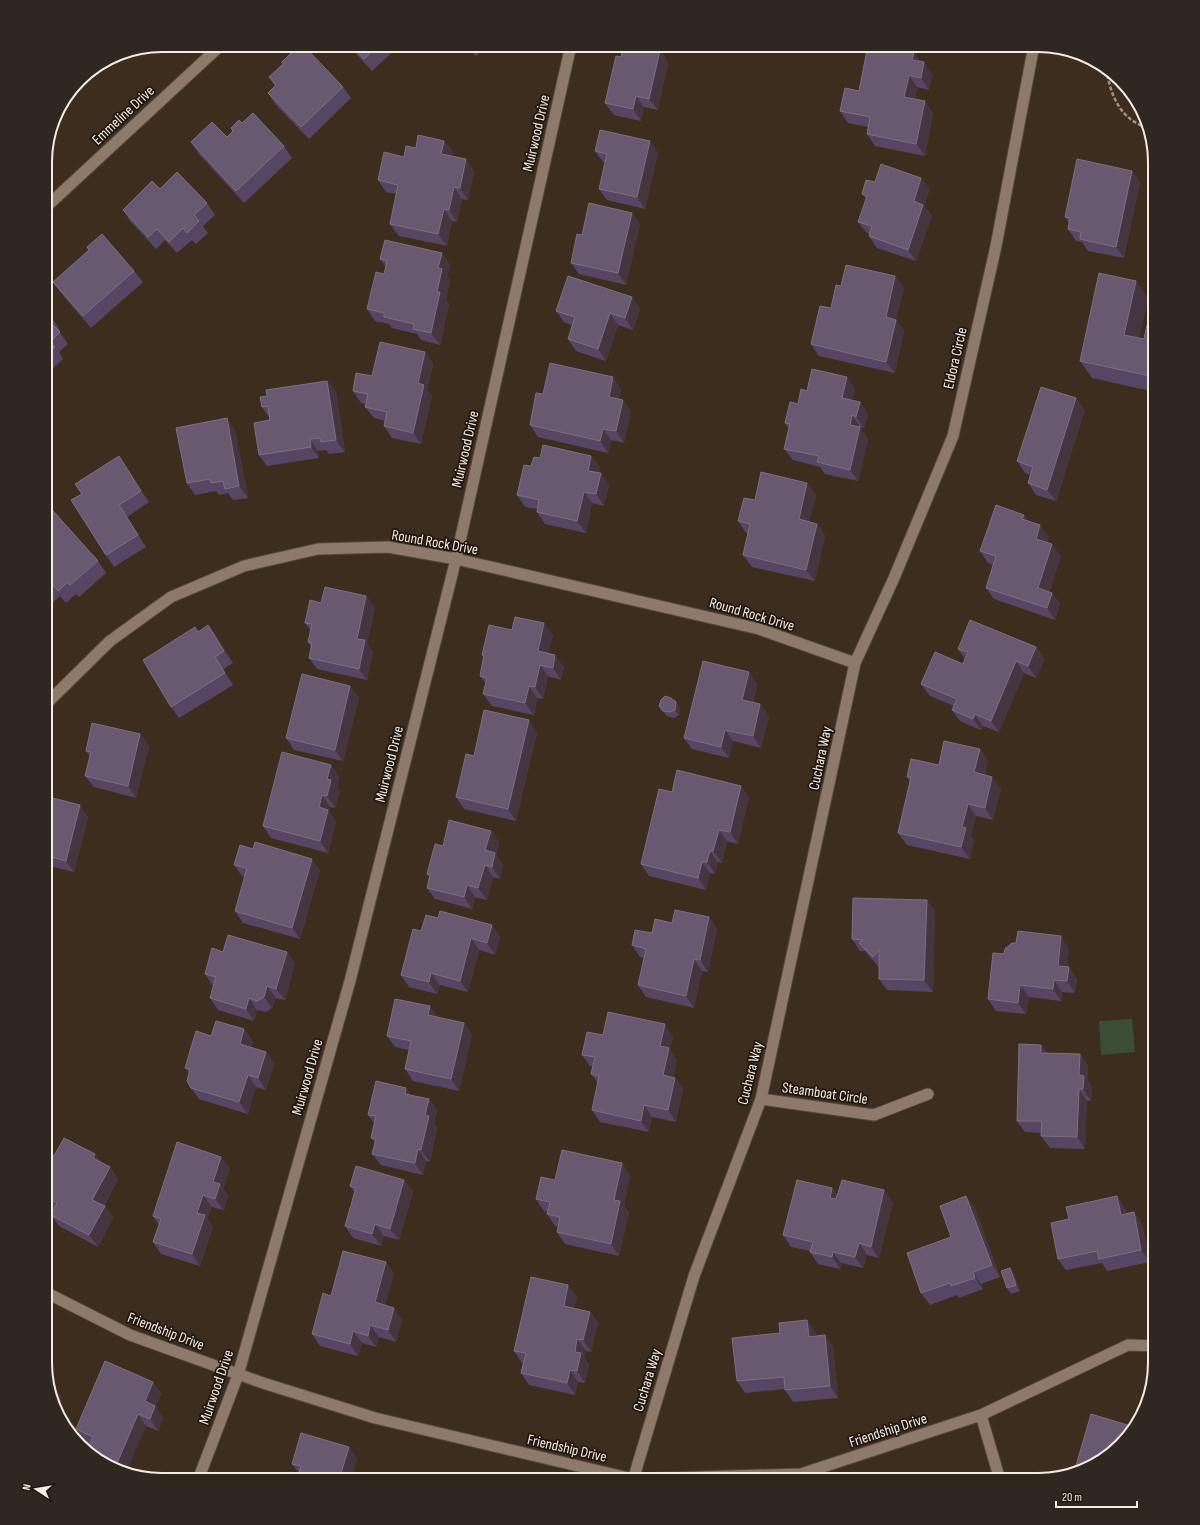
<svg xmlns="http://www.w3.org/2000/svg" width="1200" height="1525" font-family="'Sofia Sans Condensed',sans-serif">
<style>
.pitch{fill:#3b4d36}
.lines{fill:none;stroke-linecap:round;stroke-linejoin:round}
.minor-casing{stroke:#56483b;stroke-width:13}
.tertiary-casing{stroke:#56483b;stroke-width:13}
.path{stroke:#9f9286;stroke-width:2.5;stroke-dasharray:4 2;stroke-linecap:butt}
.minor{stroke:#8e7a6a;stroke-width:11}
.tertiary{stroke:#8e7a6a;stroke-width:11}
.wall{fill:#574663}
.shaded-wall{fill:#453541}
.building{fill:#685870;stroke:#7e6f82}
.labels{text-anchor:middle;stroke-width:3.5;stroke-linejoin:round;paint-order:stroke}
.street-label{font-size:15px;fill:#f6ebe1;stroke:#1e1710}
.rim{fill:none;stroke:#f6ebe1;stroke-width:2}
</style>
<rect width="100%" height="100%" fill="#3d2d1e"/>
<path class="pitch" d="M1132 1019 1135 1052 1101 1055 1099 1021Z"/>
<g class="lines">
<defs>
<path id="minor" d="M45 705 110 641 171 597 244 566 318 549 388 547 456 559 759 629 855 663
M761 1099 874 1115 928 1094
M45 1292 130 1335 263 1383 375 1418 633 1479 801 1474 981 1415 1128 1345 1155 1346
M981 1415 1000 1480
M198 1480 238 1375 350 981 456 559 571 45
M633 1480 694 1276 761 1099 855 663 894 578 953 436 996 246 1034 45"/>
<path id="tertiary" d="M45 208 221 45"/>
</defs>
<use href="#minor" class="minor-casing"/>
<use href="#tertiary" class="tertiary-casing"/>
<path class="path" d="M1106 69C1111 94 1118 117 1145 127"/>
<use href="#minor" class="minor"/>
<use href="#tertiary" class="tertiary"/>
</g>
<path class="wall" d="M348 45H400L372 71Z
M466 45H487L476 56Z
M678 45H692L691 48Z
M660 50 668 62 658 110 644 107 641 121 614 115 605 103 621 57Z
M914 52 920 62 932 74 929 90 917 87 915 99 933 113 925 156 875 146 867 134 868 127 848 123 840 111 859 91Z
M88 72 90 74 70 93 85 74Z
M269 77 343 87 351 98 309 139 276 105 268 93 275 86Z
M242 123 284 146 292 158 244 203 199 154 191 142 227 137 233 132 231 128Z
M444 141 453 152 452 156 474 171 468 200 462 199 457 222 452 221 447 246 399 236 390 224 396 194 386 192 378 180 404 157 416 148Z
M595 151 658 152 645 209 607 200 599 189 605 163 603 162Z
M1132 171 1140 182 1124 258 1088 251 1082 242 1076 241 1068 229 1069 223 1065 217Z
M921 178 930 189 924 206 932 216 916 261 877 248 869 236 870 234 867 233 858 222 866 199 862 194 875 182Z
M160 189 207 203 215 215 203 226 208 233 196 244 192 240 177 253 165 240 156 249 131 222 123 210Z
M640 224 626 285 579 274 571 263 582 235Z
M87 247 134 271 143 282 91 328 61 293 53 282 89 250Z
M442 253 450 265 447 276 450 280 446 300 449 304 440 345 421 340 417 334 392 328 389 324 375 321 367 309 384 274 386 267 380 259Z
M895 276 904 288 896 320 904 331 895 373 819 356 811 344 831 308 841 286Z
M1136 281 1148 299 1139 338 1144 339 1155 327V392L1092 378 1080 361Z
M632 297 640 309 633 330 618 325 606 361 576 351 568 339 572 325 564 322 556 311Z
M45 311 52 318 60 330 59 331 68 344 59 352 63 359 45 376Z
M425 352 433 364 427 390 432 396 421 444 392 438 384 426 385 421 374 418 365 407 366 404 361 403 353 391 372 376Z
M327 381 336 392 345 452 329 454 326 450 318 451 319 458 267 466 259 455 270 420V419L262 407 267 396Z
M621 389 619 399 631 411 624 443 611 440 608 453 538 437 530 425 543 394Z
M855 389 852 401 860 402 868 414 864 428 860 427V428L868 439 858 481 825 474 820 467 793 460 784 449 789 429 785 423 807 391Z
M1085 410 1056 501 1036 495 1028 483 1030 475 1025 473 1017 461Z
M235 430 248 498 233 500 228 493 219 495 216 491 195 495 187 483Z
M591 456 600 467 598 473H601L609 485 604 506 592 503 586 533 545 524 537 512V509L525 507 517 495 531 466 540 458Z
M127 468 149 502 127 517 146 547 114 567 106 555Z
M807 483 816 495 809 522 817 524 825 535 815 581 752 567 743 555 748 534 746 533 738 521 755 500Z
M45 502 98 561 106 573 79 597 76 594 66 603 60 596 49 606 45 602Z
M1024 515 1028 521 1049 537 1047 542 1061 556 1049 592 1052 593 1060 604 1055 620 994 599 986 588 993 565 988 563 980 551Z
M366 596 375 608 367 643 373 652 367 680 317 669 309 658 311 647 308 642 311 631 305 623 321 603Z
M208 625 217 637 233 663 223 669 233 685 179 718 171 707 198 632Z
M512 630 553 635 548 653 564 667 561 680 548 676 543 699 537 698 534 715 492 706 483 694 486 684 480 676 484 657 482 655Z
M1036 647 1044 659 1036 678 1024 673 999 732 983 726 981 730 960 721 952 710 954 706 930 696 921 684 963 664 965 659 958 649Z
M749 672 757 684 753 702 769 716 761 748 733 741 729 758 692 749 684 738Z
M350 686 359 698 343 761 294 750 286 738Z
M659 706 680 708 679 715 674 718 667 716Z
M537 732 516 821 464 809 456 797 474 756Z
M140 734 149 746 136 798 94 787 85 776 90 757 86 751Z
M980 749 988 761 985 775 1001 788 993 820 976 816 971 836 974 839 970 859 907 845 898 833 910 781 907 777Z
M331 765 339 777 337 787 340 791 335 808 330 807 329 811 336 822 328 853 271 838 263 826Z
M672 792 749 797 738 844 727 841 722 863 718 862 715 874 710 873 706 890 649 876 641 864Z
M45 796 88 817 74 872 45 865Z
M491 831 499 842 496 854 503 865 500 879 493 877 487 900 475 897 472 909 435 899 427 888 430 878 427 874 443 846Z
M234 865 320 870 300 939 243 923 235 911 245 877 242 876Z
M935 911 933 992 887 990 879 979V967L868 955 865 951H860L852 939Z
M709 917 717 929 708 972 702 971 694 1008 646 997 638 985 644 958 640 957 632 945 652 933 672 923Z
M438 918 492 925 500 937 495 955 479 950 468 992 440 985 437 994 409 987 401 975 421 931Z
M1069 948 1067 967 1077 979 1075 993 1062 992 1061 1001 1029 997 1026 1014 996 1011 988 999 1004 954Z
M223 952 295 963 285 1000 276 998 272 1008 266 1012 257 1010 254 1021 218 1010 210 998 213 986 205 974Z
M430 1006 437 1017 464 1023 472 1035 459 1091 413 1081 405 1069 409 1050 395 1047 387 1036Z
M244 1029 253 1041 251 1047 266 1052 274 1064 266 1090 256 1087 248 1114 199 1099 191 1088 189 1073 185 1068 211 1036Z
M603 1035 673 1036 670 1050 677 1060 673 1077 675 1078 683 1089 676 1122 652 1117 649 1132 600 1122 592 1110 598 1083 591 1074 593 1067 590 1066 582 1055Z
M1041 1045 1047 1053 1080 1054 1088 1066V1081L1092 1087 1091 1101H1087L1085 1149 1050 1148 1041 1136 1042 1133 1025 1132 1017 1121Z
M411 1095 429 1099 437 1111 434 1123 437 1128 430 1162 426 1161 423 1175 381 1165 372 1154 375 1143 371 1138 374 1123 368 1115Z
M45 1151 54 1156 95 1154 100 1162 110 1167 118 1179 104 1206H105L113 1218 98 1247 59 1226 51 1215 54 1209 53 1208 49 1215 45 1214Z
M221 1157 230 1169 223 1189 228 1196 224 1210 212 1207 207 1219 213 1227 200 1266 161 1254 153 1242 159 1225 153 1216Z
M622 1163 630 1175 624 1206 629 1213 619 1256 565 1244 557 1232 558 1227 555 1226 547 1214 548 1212 544 1211 536 1199 555 1180Z
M404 1180 413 1192 399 1240 384 1236 381 1246 353 1238 345 1226 354 1192 350 1186Z
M832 1188 837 1195 893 1202 879 1258 867 1255 863 1268 841 1263 840 1269 818 1264 810 1252V1251L791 1247 783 1235Z
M975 1208 1000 1277 981 1284 983 1289 959 1298 957 1295 930 1305 921 1293 951 1237Z
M1125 1208 1126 1213 1134 1212 1142 1224 1150 1262 1107 1271 1102 1263 1066 1270 1058 1259Z
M394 1273 385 1305 402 1319 396 1342 379 1337 376 1347 362 1343 358 1356 320 1346 312 1334 331 1296Z
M1014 1274 1020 1291 1011 1294 1007 1288Z
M568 1285 577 1297 574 1308 590 1312 598 1323 591 1352 586 1351 584 1358 589 1365 585 1383 578 1382 575 1395 529 1385 521 1373 523 1363H522L514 1351Z
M815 1332 816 1336 825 1335 833 1347 838 1398 793 1402 785 1390V1389L745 1393 737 1381Z
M153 1382 161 1394 156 1407 163 1418 158 1431 146 1426 90 1444 84 1441 76 1429Z
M357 1458 351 1480H297L299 1473 292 1464Z"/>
<path class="shaded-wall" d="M689 45H692L691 48Z
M660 50 668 62 658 110 649 99Z
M914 52 922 64 912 60Z
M924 62 932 74 929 90 921 78Z
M909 75 917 87 913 109 904 97Z
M636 96 644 107 641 121 633 109Z
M925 101 933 113 925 156 916 144Z
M444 141 453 152 450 166 441 154Z
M650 141 658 152 645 209 637 197Z
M466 159 474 171 468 200 460 188Z
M1132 171 1140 182 1124 258 1116 247Z
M921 178 930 189 924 206 932 216 916 261 908 250 914 201Z
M454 187 462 199 457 222 449 210Z
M444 209 452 221 447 246 438 234Z
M632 213 640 224 626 285 618 273Z
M442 253 450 265 447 276 450 280 446 300 449 304 440 345 431 333 437 292 438 268Z
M895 276 904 288 896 320 904 331 895 373 886 362V317Z
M1136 281 1148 299 1136 352 1124 335Z
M632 297 640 309 633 330 625 318Z
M610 313 618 325 606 361 598 349Z
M425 352 433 364 427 390 432 396 421 444 413 433 418 383Z
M613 377 621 389 617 408 609 397Z
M847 377 855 389 850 410 842 398Z
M327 381 336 392 345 452 336 440Z
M1076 398 1085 410 1056 501 1047 490Z
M623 400 631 411 624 443 616 431Z
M860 402 868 414 864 428 856 417Z
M852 415 868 439 858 481 850 470V425Z
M227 418 235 430 248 498 239 486Z
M603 429 611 440 608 453 600 441Z
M310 439 318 451 319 458 311 447Z
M119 456 127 468 149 502 141 491Z
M591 456 600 467 596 482 588 471Z
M601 473 609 485 604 506 596 494Z
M807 483 816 495 807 531 799 519Z
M584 492 592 503 586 533 577 521Z
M119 505 127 517 146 547 138 535Z
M1024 515 1032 526 1022 519Z
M817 524 825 535 815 581 806 570Z
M1040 525 1049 537 1044 551 1036 539Z
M1052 544 1061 556 1046 600 1038 588Z
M1052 593 1060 604 1055 620 1047 608Z
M366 596 375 608 367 643 373 652 367 680 359 669 357 639Z
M544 623 553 635 546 663 538 651Z
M208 625 217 637 233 663 224 651Z
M1036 647 1044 659 1036 678 1028 666Z
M555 655 564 667 561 680 553 668Z
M215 657 223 669 233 685 225 673Z
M1016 661 1024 673 999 732 991 721Z
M540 665 548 676 543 699 535 687Z
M749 672 757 684 750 711 742 700Z
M350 686 359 698 343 761 335 750Z
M529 686 537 698 534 715 525 703Z
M676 702 680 708 679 715 675 710Z
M760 704 769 716 761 748 753 736Z
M975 714 983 726 981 730 973 719Z
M529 720 537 732 516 821 508 809Z
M725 730 733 741 729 758 721 747Z
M140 734 149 746 136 798 128 786Z
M980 749 988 761 983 784 974 772Z
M331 765 339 777 337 787 340 791 335 808 327 796V779Z
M992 777 1001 788 993 820 985 808Z
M741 786 749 797 738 844 730 832Z
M322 795 330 807 329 811 336 822 328 853 320 841 319 807Z
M968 804 976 816 971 836 974 839 970 859 961 847 962 827Z
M80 805 88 817 74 872 66 861Z
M719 830 727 841 722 863 713 851Z
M491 831 499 842 496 854 503 865 500 879 492 867 485 850Z
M710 851 718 862 715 874 707 862Z
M312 859 320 870 300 939 292 928Z
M702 862 710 873 706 890 698 878Z
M485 865 493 877 487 900 478 888Z
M467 885 475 897 472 909 464 897Z
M927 900 935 911 933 992 924 980Z
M709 917 717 929 708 972 700 960Z
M492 925 500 937 495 955 487 943Z
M1061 936 1069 948 1066 978 1058 966Z
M471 938 479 950 468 992 460 981Z
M287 952 295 963 285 1000 276 989Z
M694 959 702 971 694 1008 686 996Z
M1069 967 1077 979 1075 993 1067 981Z
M431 973 440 985 437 994 429 982Z
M1054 980 1062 992 1061 1001 1053 989Z
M1020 985 1029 997 1026 1014 1018 1003Z
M267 986 276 998 272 1008 264 997Z
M249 998 257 1010 254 1021 246 1009Z
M430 1006 438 1018 428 1015Z
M464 1023 472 1035 459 1091 451 1079Z
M665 1024 673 1036 670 1050 677 1060 671 1086 663 1075 660 1046Z
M244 1029 253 1041 248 1056 240 1044Z
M1041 1045 1049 1057 1041 1053Z
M266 1052 274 1064 266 1090 258 1078Z
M1080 1054 1088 1066V1081L1092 1087 1091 1101 1083 1089 1079 1075Z
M248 1075 256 1087 248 1114 239 1102Z
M675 1078 683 1089 676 1122 668 1110Z
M406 1088 415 1100 405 1094Z
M1079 1089 1087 1101 1085 1149 1077 1137Z
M429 1099 437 1111 434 1123 437 1128 430 1162 421 1150 425 1115Z
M644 1105 652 1117 649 1132 641 1121Z
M418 1149 426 1161 423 1175 415 1163Z
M95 1154 103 1166 93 1158Z
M221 1157 230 1169 223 1189 228 1196 224 1210 215 1199 213 1182Z
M622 1163 630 1175 624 1206 629 1213 619 1256 611 1244 614 1200Z
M110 1167 118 1179 100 1212 92 1200Z
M404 1180 413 1192 399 1240 390 1229Z
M832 1188 840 1199 830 1198Z
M884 1190 893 1202 879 1258 871 1247Z
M203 1195 212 1207 207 1219 213 1227 200 1266 192 1254 197 1213Z
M966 1196 975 1208 1000 1277 992 1265Z
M1117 1196 1125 1208 1129 1226 1121 1215Z
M45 1197 53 1208 49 1215 45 1210Z
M105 1206 113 1218 98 1247 89 1235Z
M1134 1212 1142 1224 1150 1262 1141 1250Z
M375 1224 384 1236 381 1246 372 1234Z
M859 1243 867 1255 863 1268 855 1257Z
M833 1252 841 1263 840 1269 832 1257Z
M386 1262 394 1273 383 1314 375 1302Z
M1010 1268 1014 1274 1020 1291 1016 1285Z
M973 1272 981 1284 983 1289 975 1278Z
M568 1285 577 1297 572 1318 564 1306Z
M394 1308 402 1319 396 1342 388 1330Z
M590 1312 598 1323 591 1352 583 1340Z
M807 1320 815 1332 817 1348 809 1337Z
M370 1325 379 1337 376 1347 368 1336Z
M353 1331 362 1343 358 1356 350 1344Z
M825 1335 833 1347 838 1398 830 1386Z
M577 1339 586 1351 584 1358 589 1365 585 1383 577 1371 575 1352Z
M45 1347 51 1355 46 1366 45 1363Z
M570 1370 578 1382 575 1395 567 1383Z
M153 1382 161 1394 156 1407 163 1418 158 1431 150 1419 145 1401Z
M55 1388 63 1399 59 1409 53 1391Z
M138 1414 146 1426 127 1471 115 1468Z
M349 1447 357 1458 351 1480H339Z"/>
<path class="building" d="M299 45H303L343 87 301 127 268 93 276 85 269 77 283 64 282 62Z
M351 45H379L364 59Z
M624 45H636L660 50 649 99 636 96 633 109 605 103 616 56 621 57Z
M868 45H880L914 52 912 60 924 62 921 78 909 75 904 97 925 101 916 144 867 134 870 117 840 111 845 88 859 91Z
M253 113 284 146 236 191 191 142 212 122 227 137 233 131 231 128 239 120 242 123Z
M600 130 650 141 637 197 599 189 607 154 595 151Z
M418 135 444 141 441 154 466 159 460 188 454 187 449 210 444 209 438 234 390 224 398 185 378 180 384 152 404 157 406 146 416 148Z
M1077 159 1132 171 1116 247 1080 239 1081 232 1068 229 1070 218 1065 217Z
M881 164 921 178 914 201 923 205 908 250 869 236 872 226 858 222 867 196 862 194 866 180 875 182Z
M177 172 207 203 194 215 199 221 187 233 183 228 169 242 157 229 148 237 123 210 152 181 160 189Z
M589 203 632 213 618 273 571 263 577 234 582 235Z
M102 234 134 271 83 316 53 282 89 250 87 247Z
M385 240 442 253 438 268 442 269 437 292H440L431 333 413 329 414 324 384 317V313L367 309 376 272 384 274 387 261 380 259Z
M846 265 895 276 886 317 896 320 886 362 811 344 820 306 831 308 836 285 841 286Z
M1099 273 1136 281 1124 335 1144 339 1147 325 1155 327V377L1080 361Z
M568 276 632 297 625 318 610 313 598 349 568 339 575 317 556 311Z
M45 311 52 318 49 321 60 332 50 342 55 347 45 356Z
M380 342 425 352 418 383 424 385 413 433 384 426 387 412 365 407 368 394 353 391 356 373 372 376Z
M550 363 613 377 609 397 623 400 616 431 603 429 600 441 530 425 536 393 543 394Z
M812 369 847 377 842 398 860 402 856 417 852 415 850 425 860 427 850 470 817 462 819 456 784 449 790 424 785 423 790 402 798 404 801 389 807 391Z
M327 381 336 440 321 442 320 438 310 439 311 447 259 455 254 423 270 420 268 406 262 407 260 397 267 396 266 390Z
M1041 387 1076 398 1047 490 1028 483 1033 467 1017 461Z
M227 418 239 486 225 489 223 481 211 483 210 479 187 483 176 428Z
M543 445 591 456 588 471 601 473 596 494 584 492 577 521 537 512 539 500 517 495 524 465 531 466 534 457 540 458Z
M119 456 141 491 119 505 138 535 106 555 71 500 82 494 75 484Z
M761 472 807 483 799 519 817 524 806 570 743 555 750 524 738 521 744 498 755 500Z
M45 502 98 561 70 585 68 582 58 591 52 584 45 591Z
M996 505 1024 515 1022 519 1040 525 1036 539 1052 544 1038 588 1052 593 1047 608 986 588 996 556 980 551Z
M325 587 366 596 357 639 365 640 359 669 309 658 312 643 308 642 312 624 305 623 310 600 321 603Z
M515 617 544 623 538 651 555 655 553 668 540 665 535 687 529 686 525 703 483 694 487 678 480 676 484 655H482L489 625 512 630Z
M970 620 1036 647 1028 666 1016 661 991 721 975 714 973 719 952 710 957 699 921 684 935 652 963 664 968 652 958 649Z
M208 625 224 651 215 657 225 673 171 707 143 660 195 627 198 632Z
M703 661 749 672 742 700 760 704 753 736 725 730 721 747 684 738Z
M302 674 350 686 335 750 286 738Z
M665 696 671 698 676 702 675 710 670 712 663 711 659 706 661 700Z
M484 710 529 720 508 809 456 797 466 754 474 756Z
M92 723 140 734 128 786 85 776 91 752 86 751Z
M944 741 980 749 974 772 992 777 985 808 968 804 962 827 966 828 961 847 898 833 911 777H907L911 759 939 765Z
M282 752 331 765 327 779 331 780 327 796 322 795 319 807 328 810 320 841 263 826Z
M677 770 741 786 730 832 719 830 713 851H710L707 862H702L698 878 641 864 659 789 672 792Z
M45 796 80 805 66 861 45 855Z
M449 820 491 831 485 850 495 853 492 867 485 865 478 888 467 885 464 897 427 888 430 875 427 874 435 844 443 846Z
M255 842 312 859 292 928 235 911 247 868 234 865 240 845 253 849Z
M853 898 927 900 924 980 879 979V950L873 957 859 943 863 940 852 939Z
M675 910 709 917 700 960 694 959 686 996 638 985 646 949 632 945 635 930 652 933 655 919 672 923Z
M440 911 492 925 487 943 471 938 460 981 431 973 429 982 401 975 413 929 421 931 426 915 438 918Z
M1018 931 1061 936 1058 966 1069 967 1067 981 1054 980 1053 989 1020 985 1018 1003 988 999 993 953 1004 954 1005 949 1012 943H1016Z
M228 935 287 952 276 989 267 986 264 997 257 1001 249 998 246 1009 210 998 216 977 205 974 212 948 223 952Z
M395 999 430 1006 428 1015 464 1023 451 1079 405 1069 411 1041 387 1036Z
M608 1012 665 1024 660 1046 669 1048 663 1075 675 1078 668 1110 644 1105 641 1121 592 1110 599 1076 591 1074 595 1057 582 1055 587 1032 603 1035Z
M216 1021 244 1029 240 1044 266 1052 258 1078 248 1075 239 1102 191 1088 187 1081 190 1069 185 1068 196 1031 211 1036Z
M1019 1044 1041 1045V1053L1080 1054 1079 1075 1084 1076 1083 1089H1079L1077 1137 1041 1136 1042 1121H1017Z
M376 1081 406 1088 405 1094 429 1099 425 1115 429 1116 421 1150 418 1149 415 1163 372 1154 376 1139 371 1138 376 1116 368 1115Z
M64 1138 95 1154 93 1158 110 1167 92 1200 105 1206 89 1235 51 1215 57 1203 45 1197V1151L54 1156Z
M177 1142 221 1157 213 1182 220 1184 215 1199 203 1195 197 1213 205 1215 192 1254 153 1242 161 1219 153 1216Z
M562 1150 622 1163 614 1200 620 1201 611 1244 557 1232 560 1217 547 1214 550 1202 536 1199 541 1177 555 1180Z
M356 1166 404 1180 390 1229 375 1224 372 1234 345 1226 356 1188 350 1186Z
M797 1180 832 1188 830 1198 836 1199 842 1180 884 1190 871 1247 859 1243 855 1257 833 1252 832 1257 810 1252 813 1242 783 1235Z
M966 1196 992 1265 973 1272 975 1278 951 1286 950 1283 921 1293 907 1253 951 1237 940 1206Z
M1117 1196 1121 1215 1134 1212 1141 1250 1099 1259 1097 1251 1058 1259 1051 1223 1069 1219 1066 1207Z
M343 1251 386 1262 375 1302 394 1308 388 1330 370 1325 368 1336 353 1331 350 1344 312 1334 323 1293 331 1296Z
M1010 1268 1016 1285 1007 1288 1001 1271Z
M531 1277 568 1285 564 1306 590 1312 583 1340 577 1339 575 1352 581 1353 577 1371 570 1370 567 1383 521 1373 526 1353 514 1351Z
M807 1320 809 1337 825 1335 830 1386 785 1390 784 1377 737 1381 732 1338 780 1333 779 1323Z
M105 1361 153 1382 145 1401 155 1406 150 1419 138 1414 115 1468 104 1464 87 1449 93 1437 76 1429Z
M52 1386 55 1388 53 1391Z
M1091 1414 1134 1427 1103 1460 1075 1469Z
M301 1433 349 1447 339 1480H297L301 1466 292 1464Z"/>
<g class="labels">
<g class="street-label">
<text transform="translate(123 115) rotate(-43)" y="5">Emmeline Drive</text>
<text transform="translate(536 133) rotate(-77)" y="5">Muirwood Drive</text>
<text transform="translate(955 358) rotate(-77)" y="5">Eldora Circle</text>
<text transform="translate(465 449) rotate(-77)" y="5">Muirwood Drive</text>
<text transform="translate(435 542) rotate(10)" y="5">Round Rock Drive</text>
<text transform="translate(752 614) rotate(16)" y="5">Round Rock Drive</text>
<text transform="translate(820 758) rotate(-78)" y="5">Cuchara Way</text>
<text transform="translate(389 764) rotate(-76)" y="5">Muirwood Drive</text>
<text transform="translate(750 1073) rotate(-76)" y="5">Cuchara Way</text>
<text transform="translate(307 1077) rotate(-74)" y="5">Muirwood Drive</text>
<text transform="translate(825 1093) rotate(8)" y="5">Steamboat Circle</text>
<text transform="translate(166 1331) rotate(21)" y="5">Friendship Drive</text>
<text transform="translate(647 1380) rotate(-73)" y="5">Cuchara Way</text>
<text transform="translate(216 1387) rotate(-71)" y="5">Muirwood Drive</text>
<text transform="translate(888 1430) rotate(-18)" y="5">Friendship Drive</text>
<text transform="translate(567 1448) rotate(13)" y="5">Friendship Drive</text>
</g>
</g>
<path d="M0 0H1200V1525H0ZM162 52H1038A110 110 0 0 1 1148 162V1363A110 110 0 0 1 1038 1473H162A110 110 0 0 1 52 1363V162A110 110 0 0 1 162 52Z" fill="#2f2821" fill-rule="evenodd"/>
<path class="rim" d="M162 52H1038A110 110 0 0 1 1148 162V1363A110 110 0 0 1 1038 1473H162A110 110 0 0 1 52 1363V162A110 110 0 0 1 162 52Z"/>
<g transform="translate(36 1489) rotate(282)" stroke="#1e1710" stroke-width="3" paint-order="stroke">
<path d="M0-3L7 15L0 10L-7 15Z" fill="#f6ebe1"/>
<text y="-6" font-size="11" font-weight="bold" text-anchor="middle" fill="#f6ebe1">N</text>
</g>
<path d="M1056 1501v6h81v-6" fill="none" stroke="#f6ebe1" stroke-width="2"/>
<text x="1062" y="1501" font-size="12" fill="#f6ebe1" stroke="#1e1710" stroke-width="3" paint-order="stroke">20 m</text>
</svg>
